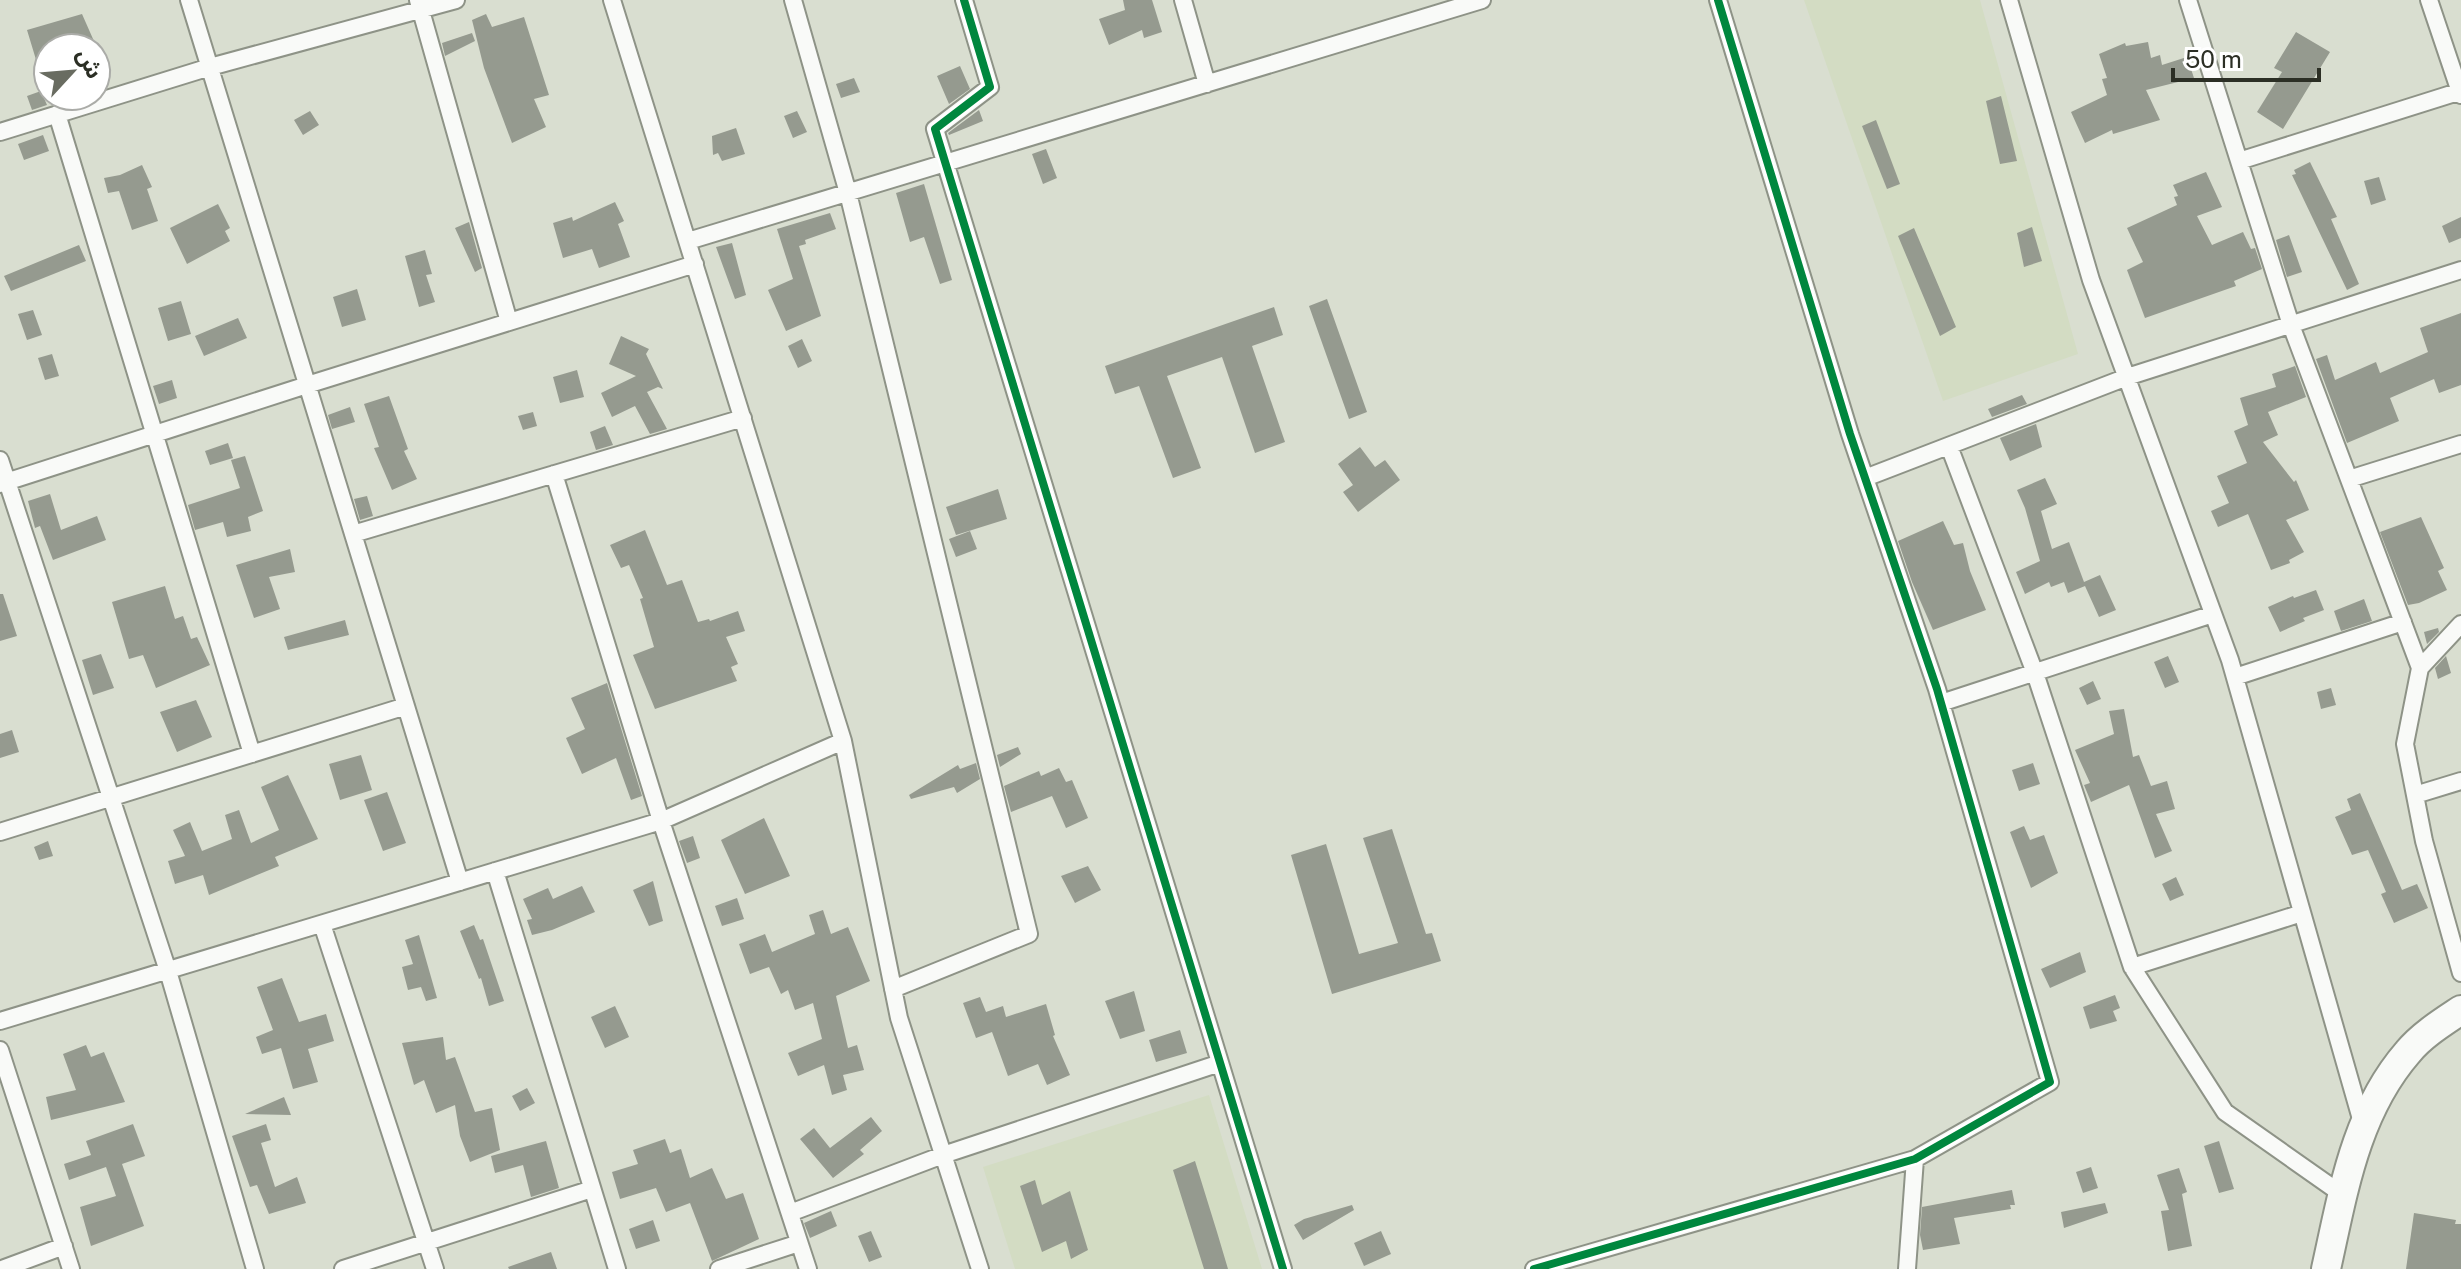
<svg xmlns="http://www.w3.org/2000/svg" width="2461" height="1269" font-family="'Public Sans','Noto Sans Arabic',sans-serif">
<style>
.built{fill:#d3dcc3}
.building{fill:#959a8f}
.lines{fill:none;stroke-linecap:round;stroke-linejoin:round}
.minor-casing{stroke:#8e9387;stroke-width:20}
.trunk-casing{stroke:#8e9387;stroke-width:32}
.minor{stroke:#f9faf8;stroke-width:16}
.trunk{stroke:#f9faf8;stroke-width:28}
.cycleway-casing{stroke:#fff;stroke-width:13}
.cycleway{stroke:#00873e;stroke-width:8}
</style>
<rect width="100%" height="100%" fill="#d9ded0"/>
<path class="built" d="M1804 0H1980L2078 354 1943 401Z
M1209 1095 1262 1269H1015L983 1167Z"/>
<path class="building" d="M1123 0H1152L1162 32 1144 38 1142 30 1109 45 1099 19 1125 10Z
M82 14 97 48H48V86H44L27 30Z
M486 14 492 27 524 17 549 95 534 99 546 127 512 143 484 68 472 20Z
M2296 32 2330 52 2283 129 2257 112 2282 72 2274 68Z
M472 33 475 41 445 56 442 43Z
M2148 42 2151 58 2160 55 2162 65 2187 57 2194 78 2146 90 2160 120 2113 134 2112 130 2085 143 2071 112 2107 95 2102 79 2107 78 2099 54 2125 43 2126 46Z
M960 66 970 89 949 104 937 76Z
M854 78 860 92 841 98 836 84Z
M41 91 47 105 32 110 27 96Z
M2001 96 2017 161 2000 164 1986 101Z
M979 110 983 121 949 135 948 133Z
M310 111 319 125 303 135 294 120Z
M797 111 807 132 793 138 784 116Z
M1876 120 1900 184 1887 189 1862 126Z
M736 128 745 154 722 161 718 153 713 155 712 136Z
M43 135 49 151 24 160 18 144Z
M1046 149 1057 178 1043 184 1032 154Z
M2310 162 2337 217 2331 219 2359 284 2347 290 2292 175 2296 174 2294 170Z
M142 165 152 187 147 189 158 221 132 230 119 191 108 193 104 178 120 175Z
M2206 172 2222 207 2197 216 2212 245 2243 232 2251 249 2255 248 2262 269 2234 281 2236 286 2145 318 2127 270 2143 262 2127 228 2177 205 2174 197 2178 196 2173 185Z
M2379 177 2386 200 2371 205 2364 181Z
M924 184 952 280 940 284 924 237 910 242 896 193Z
M615 202 624 221 618 224 630 257 599 268 592 249 563 258 553 223 572 217 573 221Z
M218 204 230 228 225 231 230 241 187 264 170 228Z
M830 213 836 229 805 240 806 244 799 246 821 316 786 331 768 290 793 279 777 229Z
M2461 217V238L2449 243 2442 226Z
M469 222 482 268 475 272 455 228Z
M2032 227 2042 261 2024 267 2017 233Z
M1914 228 1956 327 1940 336 1898 236Z
M2289 235 2302 272 2287 277 2276 240Z
M732 243 746 295 735 299 716 247Z
M79 245 86 261 11 291 4 276Z
M425 250 432 274 426 275 435 302 419 307 405 256Z
M357 289 366 320 342 327 333 297Z
M1327 299 1367 412 1349 419 1309 306Z
M181 301 191 334 168 341 158 308Z
M1274 307 1283 335 1252 346 1285 442 1255 453 1222 357 1167 376 1201 468 1173 478 1139 386 1115 394 1105 366Z
M33 310 42 335 27 340 18 314Z
M2461 313V385L2439 393 2434 379 2390 398 2399 421 2347 443 2316 359 2327 355 2335 380 2376 362 2380 373 2428 352 2420 328Z
M238 318 247 338 204 356 195 336Z
M621 336 649 349 646 354 663 389 658 387 647 392 667 429 650 434 635 406 612 417 601 393 636 376 609 364Z
M802 339 812 361 798 368 788 346Z
M52 354 59 376 45 380 38 358Z
M2295 366 2306 397 2268 412 2278 435 2263 442 2294 482 2296 480 2309 510 2286 520 2304 552 2289 560 2290 563 2271 570 2248 514 2218 527 2211 511 2229 503 2217 476 2247 463 2234 431 2248 425 2240 398 2276 387 2272 374Z
M577 370 584 397 560 403 553 377Z
M172 380 177 398 159 404 153 386Z
M2022 395 2027 404 1992 417 1988 409Z
M389 396 408 449 404 451 417 479 392 490 374 448 379 447 364 404Z
M350 407 355 422 332 429 328 415Z
M533 412 537 426 523 430 518 416Z
M2036 424 2042 447 2010 461 2000 438Z
M605 426 613 445 596 450 590 432Z
M228 443 233 458 210 465 205 451Z
M1360 447 1375 467 1385 460 1400 480 1358 512 1343 492 1353 485 1338 464Z
M245 456 263 511 248 517 251 531 227 537 223 522 195 530 188 505 240 488 231 460Z
M2045 478 2057 504 2041 511 2052 549 2069 542 2084 582 2100 575 2116 610 2099 617 2085 586 2068 593 2064 582 2051 587 2049 582 2025 594 2016 572 2040 561 2025 508 2017 490Z
M998 489 1007 519 956 535 946 507Z
M50 494 61 530 97 516 106 540 53 560 40 526 35 528 28 501Z
M367 496 373 516 360 520 354 499Z
M2421 517 2444 568 2438 571 2447 590 2419 603 2408 605 2380 532Z
M1943 521 1954 545 1963 543 1970 571 1986 610 1933 630 1912 582 1898 541Z
M645 530 667 585 682 580 698 622 709 619 710 621 738 611 745 631 726 637 738 664 731 667 737 681 655 709 633 655 654 647 640 599 643 598 629 565 621 568 610 545Z
M970 531 977 549 956 557 949 539Z
M290 549 295 572 269 577 280 609 254 618 236 565Z
M165 586 175 619 183 616 191 639 197 637 210 665 156 688 143 655 129 659 112 602Z
M2316 590 2324 610 2303 618 2305 621 2280 632 2268 607 2293 596 2294 598Z
M0 594H3L17 636 0 641Z
M2364 599 2372 621 2341 631 2334 611Z
M345 620 349 635 288 650 284 637Z
M2438 628 2439 632 2427 644 2424 632Z
M101 654 114 688 93 695 82 660Z
M2168 656 2179 682 2165 688 2154 662Z
M2446 656 2451 673 2438 679 2435 668Z
M2093 681 2101 699 2087 705 2079 688Z
M607 683 642 796 631 800 616 758 582 774 566 738 585 729 571 698Z
M2331 688 2336 705 2321 709 2317 692Z
M196 700 212 737 177 752 160 712Z
M2124 709 2133 757 2139 755 2151 786 2167 781 2175 809 2156 814 2172 851 2155 858 2129 785 2091 802 2084 785 2090 783 2075 750 2114 734 2109 711Z
M12 730 19 752 0 758V734Z
M1018 747 1021 754 1000 767 997 755Z
M361 755 372 790 340 800 329 764Z
M976 763 980 779 957 793 954 787 911 799 909 795 958 765 960 769Z
M2033 763 2040 784 2019 791 2012 770Z
M1059 768 1066 782 1072 780 1088 818 1066 828 1052 796 1011 812 1004 786 1039 771 1041 776Z
M288 775 318 839 275 857 279 866 209 895 203 875 175 884 168 861 185 856 173 830 190 822 202 851 232 839 225 815 239 810 251 843 279 830 261 787Z
M387 792 406 843 383 851 364 800Z
M2360 793 2402 890 2417 884 2428 908 2394 923 2381 894 2386 892 2368 850 2352 855 2335 817 2351 810 2347 799Z
M764 818 790 876 745 894 721 840Z
M2024 826 2030 840 2044 835 2058 873 2031 888 2010 832Z
M1392 829 1426 934 1432 933 1441 961 1332 994 1291 855 1326 844 1359 954 1398 943 1363 838Z
M693 836 700 858 687 863 679 841Z
M48 841 53 856 39 860 34 847Z
M1088 866 1101 890 1075 903 1061 876Z
M2176 877 2184 895 2170 901 2162 884Z
M653 881 663 921 649 926 633 890Z
M582 886 595 912 552 930 532 935 527 920 532 919 523 899 548 888 553 899Z
M737 898 744 919 722 926 715 906Z
M823 910 831 934 848 927 870 981 836 996 848 1048 857 1045 864 1070 843 1075 847 1090 832 1095 824 1065 798 1076 788 1053 822 1039 813 1003 795 1010 788 990 781 994 769 967 750 974 739 944 765 934 772 952 815 934 809 915Z
M474 925 480 940 483 939 504 1001 489 1006 481 978 479 979 460 931Z
M419 935 437 998 426 1001 421 987 408 990 402 967 413 964 405 940Z
M2080 952 2086 972 2050 988 2041 969Z
M282 978 299 1022 326 1014 334 1041 308 1049 318 1082 293 1089 281 1048 262 1054 256 1037 273 1030 257 987Z
M1134 991 1145 1031 1120 1039 1105 1001Z
M2115 995 2120 1008 2113 1011 2117 1021 2090 1029 2083 1007Z
M980 997 986 1012 1003 1006 1006 1017 1046 1004 1055 1035 1053 1036 1070 1075 1047 1085 1038 1064 1008 1076 992 1032 976 1038 963 1003Z
M615 1006 629 1037 605 1048 591 1017Z
M1180 1030 1187 1053 1156 1062 1149 1040Z
M443 1037 446 1060 455 1057 475 1112 492 1108 500 1150 470 1162 460 1136 455 1105 436 1113 424 1080 414 1085 402 1043Z
M86 1045 91 1057 104 1052 125 1102 51 1120 46 1097 76 1090 63 1054Z
M527 1088 535 1103 520 1111 512 1096Z
M284 1097 291 1115 245 1114Z
M871 1117 882 1131 860 1150 864 1154 833 1178 800 1139 814 1128 830 1148Z
M133 1124 145 1156 122 1164 144 1226 91 1246 80 1207 116 1196 106 1167 69 1180 64 1164 91 1155 86 1141Z
M266 1124 271 1140 261 1143 275 1187 297 1177 306 1203 269 1214 257 1185 250 1187 232 1136Z
M665 1139 670 1153 681 1149 690 1178 712 1168 726 1199 743 1193 759 1239 712 1261 690 1203 666 1212 656 1188 620 1199 612 1172 638 1164 633 1150Z
M546 1141 559 1188 531 1197 523 1165 495 1173 491 1156Z
M2219 1141 2234 1189 2219 1193 2204 1146Z
M1195 1161 1217 1232 1228 1269H1204L1173 1170Z
M2091 1167 2098 1188 2083 1193 2076 1172Z
M2179 1168 2187 1192 2182 1194 2192 1246 2168 1251 2161 1211 2169 1210 2157 1175Z
M1035 1180 1042 1205 1070 1191 1088 1250 1071 1259 1066 1241 1042 1252 1020 1186Z
M2012 1190 2015 1205H2010L2011 1209 1954 1218 1960 1244 1923 1250 1920 1235 1922 1207Z
M2105 1203 2108 1213 2064 1228 2061 1212Z
M1352 1205 1354 1210 1303 1240 1294 1225 1304 1219Z
M831 1211 837 1226 810 1238 804 1223Z
M2414 1213 2456 1220 2455 1224H2461V1269H2406Z
M653 1220 660 1241 636 1249 629 1229Z
M871 1231 882 1257 869 1262 858 1236Z
M1381 1231 1391 1254 1364 1266 1354 1243Z
M551 1252 557 1269H509L508 1267Z"/>
<g class="lines">
<defs>
<path id="minor" d="M189 0 460 882
M418 0 509 322
M612 0 843 741 899 1018 980 1269
M793 0 848 193 1029 934 893 989
M964 0 990 87 935 129 1283 1269
M1183 0 1207 84
M2009 0 2091 280 2230 660 2363 1126
M2188 0 2291 325 2420 668
M2429 0 2461 95
M57 114 252 754
M0 132 210 67 456 0
M2239 161 2461 91
M688 241 1482 0
M1949 446 2035 673 2132 967 2225 1112 2343 1195
M0 460 168 971 255 1269
M554 474 661 821 808 1269
M1865 478 2127 377 2461 270
M2349 479 2461 444
M0 484 307 385 695 264
M353 534 743 418
M2461 624 2420 668 2405 744 2424 841 2461 973
M2235 677 2403 622
M1941 703 2213 614
M2415 795 2461 781
M0 832 406 706
M495 871 617 1269
M322 924 435 1269
M2132 967 2302 913
M0 1021 661 821 843 741
M0 1050 71 1269
M790 1213 943 1155 1220 1063
M2 1269 64 1246
M343 1269 592 1189
M719 1269 799 1243
M1534 1269 1915 1159 2050 1082 1937 689 1850 434 1718 0
M1907 1269 1915 1159"/>
<path id="trunk" d="M2326 1269C2343 1193 2355 1113 2408 1052 2422 1035 2443 1022 2461 1010"/>
</defs>
<use href="#minor" class="minor-casing"/>
<use href="#trunk" class="trunk-casing"/>
<use href="#minor" class="minor"/>
<use href="#trunk" class="trunk"/>
<defs>
<path id="cycleway" d="M964 0 990 87 935 129 1283 1269
M1534 1269 1915 1159 2050 1082 1937 689 1850 434 1718 0"/>
</defs>
<use href="#cycleway" class="cycleway-casing"/>
<use href="#cycleway" class="cycleway"/>
</g>
<g transform="translate(72 72) rotate(64)"><circle r="38" fill="#ffffff" stroke="#abaca8" stroke-width="2"/>
<path d="M0-6L14 30L0 20L-14 30Z" fill="#696c61"/>
<text y="-12" font-size="22" font-weight="bold" text-anchor="middle" fill="#2c2f25">ش</text>
</g>
<path d="M2173 68v12h146v-12" fill="none" stroke="#2c2f25" stroke-width="4"/>
<text x="2185" y="68" font-size="24" fill="#2c2f25" stroke="#ffffff" stroke-width="6" paint-order="stroke">50 m</text>
</svg>
